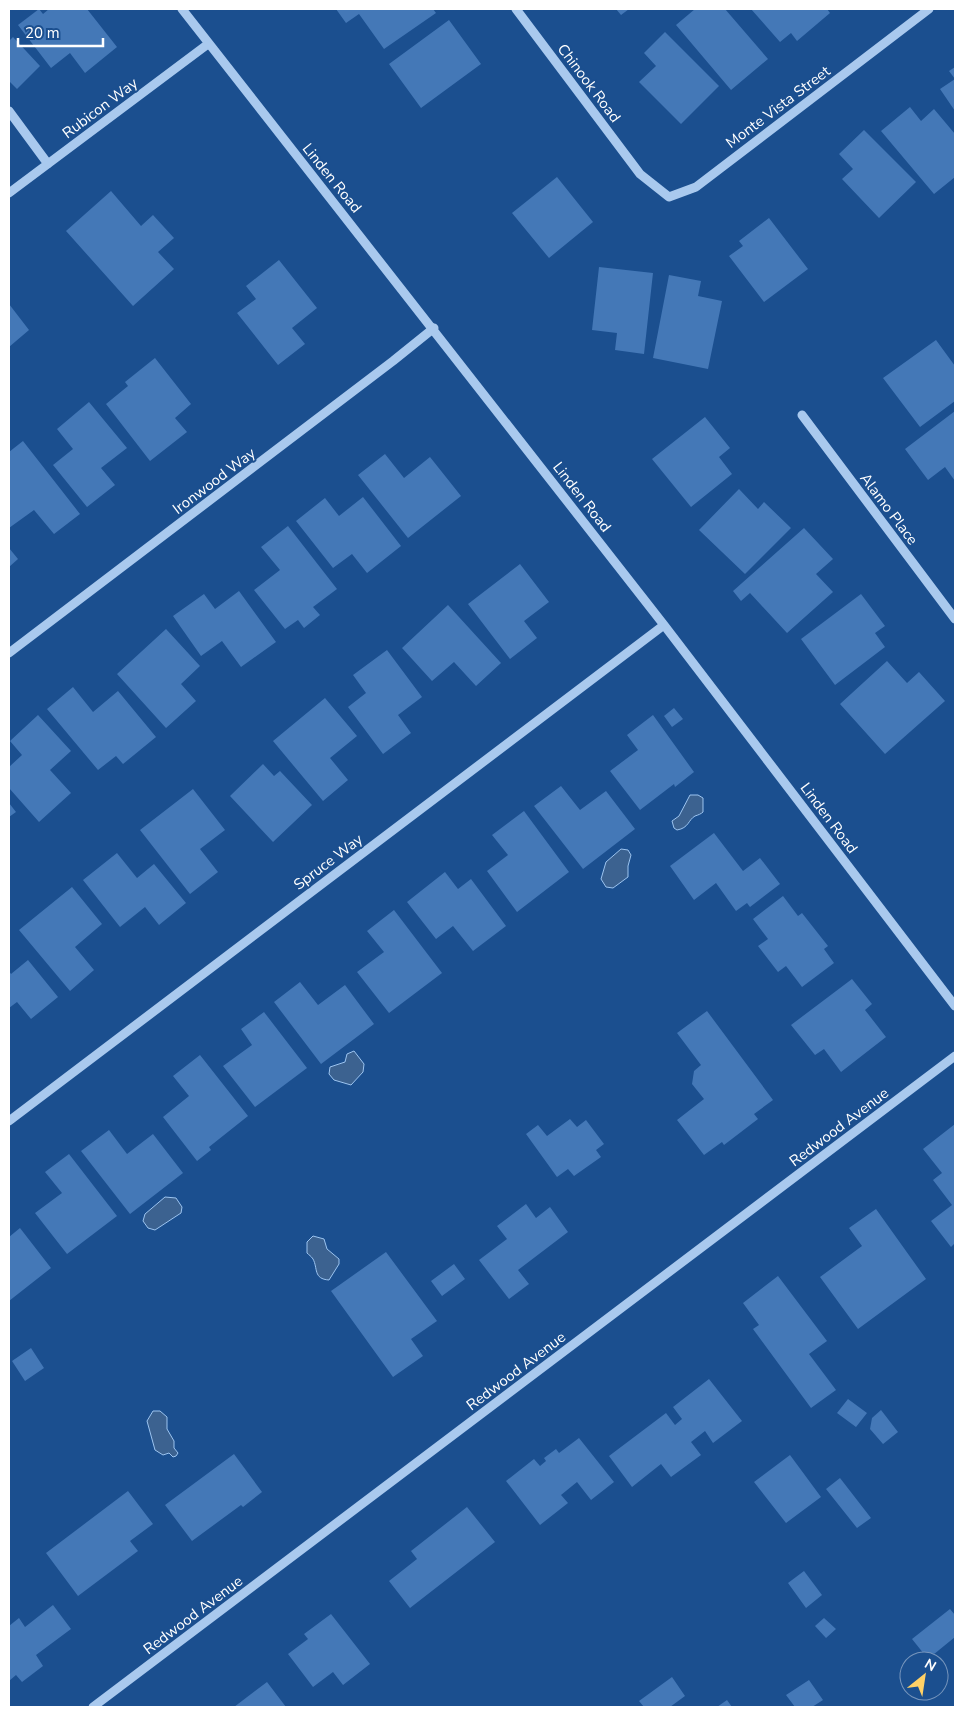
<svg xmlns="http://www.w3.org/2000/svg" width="964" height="1716" font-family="'Nunito Sans',sans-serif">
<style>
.water{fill:#3c6290;stroke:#9cc4f0}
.building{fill:#4478b7}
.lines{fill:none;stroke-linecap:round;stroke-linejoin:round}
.minor{stroke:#a9c9ee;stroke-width:9}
.labels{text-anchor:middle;stroke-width:4;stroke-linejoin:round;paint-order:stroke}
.street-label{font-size:15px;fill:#fff;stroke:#1b4f8f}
</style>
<rect width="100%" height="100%" fill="#1b4f8f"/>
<path class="water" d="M690 795H698L703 798V812C701 814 698 815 695 816 688 820 689 828 677 830L674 828 672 821 679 816Z
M621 849 628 850 631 855 628 866V877L613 888 606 887 601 879 606 862Z
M354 1051 364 1064 363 1072 351 1085 334 1080 329 1074 330 1067 345 1062 347 1054Z
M165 1197 176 1198 182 1207 181 1213 155 1230 148 1228 143 1221 145 1214Z
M313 1236 324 1239 327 1249 339 1259V1264L329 1280C313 1279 318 1268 313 1259 311 1256 309 1255 307 1253V1242Z
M153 1411H160L167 1417V1429L174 1441V1448L178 1453 176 1456 173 1457 169 1453 163 1455 155 1450 147 1421Z"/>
<path class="building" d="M39 9 43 14 49 9H87L117 47 85 73 70 53 51 68 18 25Z
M336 9H433L436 13 384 49 359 14 346 23Z
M616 9H629L621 15Z
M695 9H725L768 59 731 90 676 25Z
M751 9H827L830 13 797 41 791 33 780 42Z
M449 20 481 64 421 108 389 64Z
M665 32 719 86 681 124 639 82 656 66 644 53Z
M13 37 40 66 17 89 9 81V41Z
M955 67V111L940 89 955 79 949 71Z
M910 107 921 121 934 109 955 134V177L934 194 881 131Z
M864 130 916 182 879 218 842 179 853 169 839 154Z
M557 177 593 222 549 258 512 213Z
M111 191 141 226 153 215 174 238 158 252 174 269 133 306 66 231Z
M769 218 808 269 764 302 729 256 743 246 739 241Z
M279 260 317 308 292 328 305 344 278 365 237 313 256 299 246 286Z
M599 267 653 273 644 354 615 350 617 333 592 330Z
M669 275 701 281 698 296 722 301 708 369 653 358Z
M9 304 29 330 9 347Z
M936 340 955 366V401L920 427 883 378Z
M155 358 191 404 175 418 187 432 150 461 106 404 128 386 125 382Z
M89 402 127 448 101 468 115 485 87 507 53 465 73 449 57 429Z
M955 411V481L945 467 928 480 905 449Z
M705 417 730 448 719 457 732 474 691 507 652 459Z
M23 441 80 514 54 534 34 510 9 528V452Z
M385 454 404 478 430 457 461 496 408 538 358 475Z
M739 489 758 509 764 502 791 528 745 574 699 530Z
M363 497 401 546 367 573 352 554 333 568 296 521 325 498 339 516Z
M288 526 337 589 313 607 320 615 304 628 298 620 285 629 254 590 280 570 261 547Z
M804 528 833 559 816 574 833 592 787 633 750 593 741 601 733 591Z
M9 548 18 559 9 567Z
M520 564 549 602 524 621 537 638 510 659 468 604Z
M239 591 276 642 241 667 222 641 201 656 173 616 204 594 215 609Z
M861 594 885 626 875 633 885 647 835 685 801 639Z
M448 605 501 663 476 686 454 662 432 681 402 648Z
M166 629 200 666 181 684 196 701 166 728 117 674Z
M387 650 422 697 398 715 411 733 383 754 348 707 366 693 353 675Z
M887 661 907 683 919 672 945 701 885 754 840 704Z
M73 687 93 712 118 691 156 737 123 764 116 756 98 770 47 709Z
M325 698 357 736 330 758 348 780 323 801 273 741Z
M674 708 683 719 672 727 664 716Z
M38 715 71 751 50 770 71 793 39 822 9 788V767L22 755 10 741Z
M653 715 694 772 675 787 674 784 640 810 610 771 638 750 627 735Z
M263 764 274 776 280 771 312 805 273 842 230 796Z
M561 786 580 810 606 791 635 829 583 869 534 806Z
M193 789 225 830 200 849 218 872 190 894 140 830Z
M9 803 16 812 9 817Z
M524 811 569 872 517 912 487 871 508 855 492 835Z
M714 833 743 871 760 858 780 884 750 907 747 903 736 911 716 883 694 900 670 866Z
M117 853 137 878 154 864 186 903 159 925 145 907 120 927 83 880Z
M445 872 458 889 471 879 506 926 473 951 453 926 436 939 407 902Z
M72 887 102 924 75 947 94 970 70 991 19 930Z
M783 896 798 916 802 913 828 946 824 949 834 963 802 987 786 966 778 972 758 946 768 939 753 919Z
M394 910 442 973 389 1013 357 972 384 952 367 931Z
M28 960 58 997 31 1019 17 1002 9 1008V971L11 974Z
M852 979 872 1004 865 1010 886 1037 841 1072 824 1049 815 1055 791 1025Z
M300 982 318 1005 345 985 374 1024 321 1064 274 1002Z
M707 1011 773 1100 754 1114 758 1119 724 1145 722 1142 704 1155 677 1120 704 1099 692 1084 694 1071 701 1065 677 1033Z
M264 1012 307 1068 255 1107 223 1066 252 1045 241 1029Z
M200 1055 248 1116 209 1147 211 1150 197 1161 163 1117 189 1096 173 1076Z
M570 1119 577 1127 586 1120 604 1144 596 1150 601 1157 574 1176 568 1169 557 1177 526 1134 538 1125 547 1136Z
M955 1124V1243L951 1247 931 1221 952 1205 933 1180 942 1173 923 1149Z
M109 1130 127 1154 153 1134 183 1173 130 1214 81 1151Z
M69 1154 117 1216 67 1254 35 1213 62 1193 45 1172Z
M526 1204 536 1218 550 1207 568 1232 518 1270 529 1284 509 1299 479 1260 507 1239 497 1226Z
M876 1209 926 1279 858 1329 820 1277 862 1246 849 1228Z
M20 1228 51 1268 9 1301V1237Z
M386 1252 437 1321 411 1339 423 1356 393 1377 331 1291Z
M454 1264 465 1279 442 1296 431 1281Z
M778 1276 827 1341 809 1354 836 1390 811 1408 753 1329 759 1325 743 1303Z
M31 1348 44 1368 25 1381 12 1361Z
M709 1379 742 1421 713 1443 705 1431 691 1442 701 1455 671 1477 661 1464 632 1487 609 1456 666 1413 675 1425 682 1419 673 1407Z
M848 1399 867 1413 856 1427 837 1413Z
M881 1410 898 1432 883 1444 870 1429 872 1418Z
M579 1438 614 1482 591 1500 577 1482 561 1495 568 1503 540 1525 506 1481 534 1459 540 1466 546 1461 544 1458 556 1449 559 1453Z
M234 1454 262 1492 243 1507 241 1505 192 1541 165 1505Z
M790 1455 821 1497 786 1523 754 1482Z
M840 1478 871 1518 857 1528 826 1489Z
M128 1491 153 1524 130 1541 138 1551 78 1596 46 1553Z
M467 1507 495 1542 410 1608 389 1581 417 1559 411 1551Z
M804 1571 822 1595 806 1608 788 1583Z
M53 1605 71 1629 36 1655 43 1666 22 1682 16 1675 9 1681V1626L19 1618 25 1627Z
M950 1609 955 1615V1637L928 1659 912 1639Z
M331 1614 370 1664 343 1685 333 1672 313 1687 288 1654 308 1639 304 1634Z
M824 1618 836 1629 826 1638 815 1626Z
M672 1677 685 1696 670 1707H644L639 1701Z
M809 1680 823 1700 812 1707H795L786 1695Z
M267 1682 286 1707H234Z
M727 1700 732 1707H717Z"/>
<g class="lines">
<path class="minor" d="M182 9 664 625 955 1006
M516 9 640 174 669 197 696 187 929 9
M9 111 48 164
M9 193 208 44
M802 415 955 619
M9 653 393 361 434 328
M9 1121 664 625
M93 1707 955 1056"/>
</g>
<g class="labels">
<g class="street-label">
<text transform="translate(589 83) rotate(53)" y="5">Chinook Road</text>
<text transform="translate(778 107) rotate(-37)" y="5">Monte Vista Street</text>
<text transform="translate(100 108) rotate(-37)" y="5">Rubicon Way</text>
<text transform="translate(332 178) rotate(51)" y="5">Linden Road</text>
<text transform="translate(214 481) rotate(-37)" y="5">Ironwood Way</text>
<text transform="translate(582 497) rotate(52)" y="5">Linden Road</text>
<text transform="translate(889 509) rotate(53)" y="5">Alamo Place</text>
<text transform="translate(829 818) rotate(53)" y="5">Linden Road</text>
<text transform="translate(328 862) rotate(-37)" y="5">Spruce Way</text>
<text transform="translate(839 1127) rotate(-37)" y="5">Redwood Avenue</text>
<text transform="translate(516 1371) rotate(-37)" y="5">Redwood Avenue</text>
<text transform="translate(193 1615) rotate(-37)" y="5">Redwood Avenue</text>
</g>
</g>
<rect width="964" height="1716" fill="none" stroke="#ffffff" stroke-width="20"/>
<g transform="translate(924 1676) rotate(30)"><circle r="24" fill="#1b4f8f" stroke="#7695bc"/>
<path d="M0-4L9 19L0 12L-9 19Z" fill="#ffd166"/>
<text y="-8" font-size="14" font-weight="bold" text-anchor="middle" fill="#ffffff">N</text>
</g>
<path d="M18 38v8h85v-8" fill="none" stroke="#ffffff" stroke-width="2.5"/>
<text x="25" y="38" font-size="15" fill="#ffffff" stroke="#1b4f8f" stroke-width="4" paint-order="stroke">20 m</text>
</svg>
